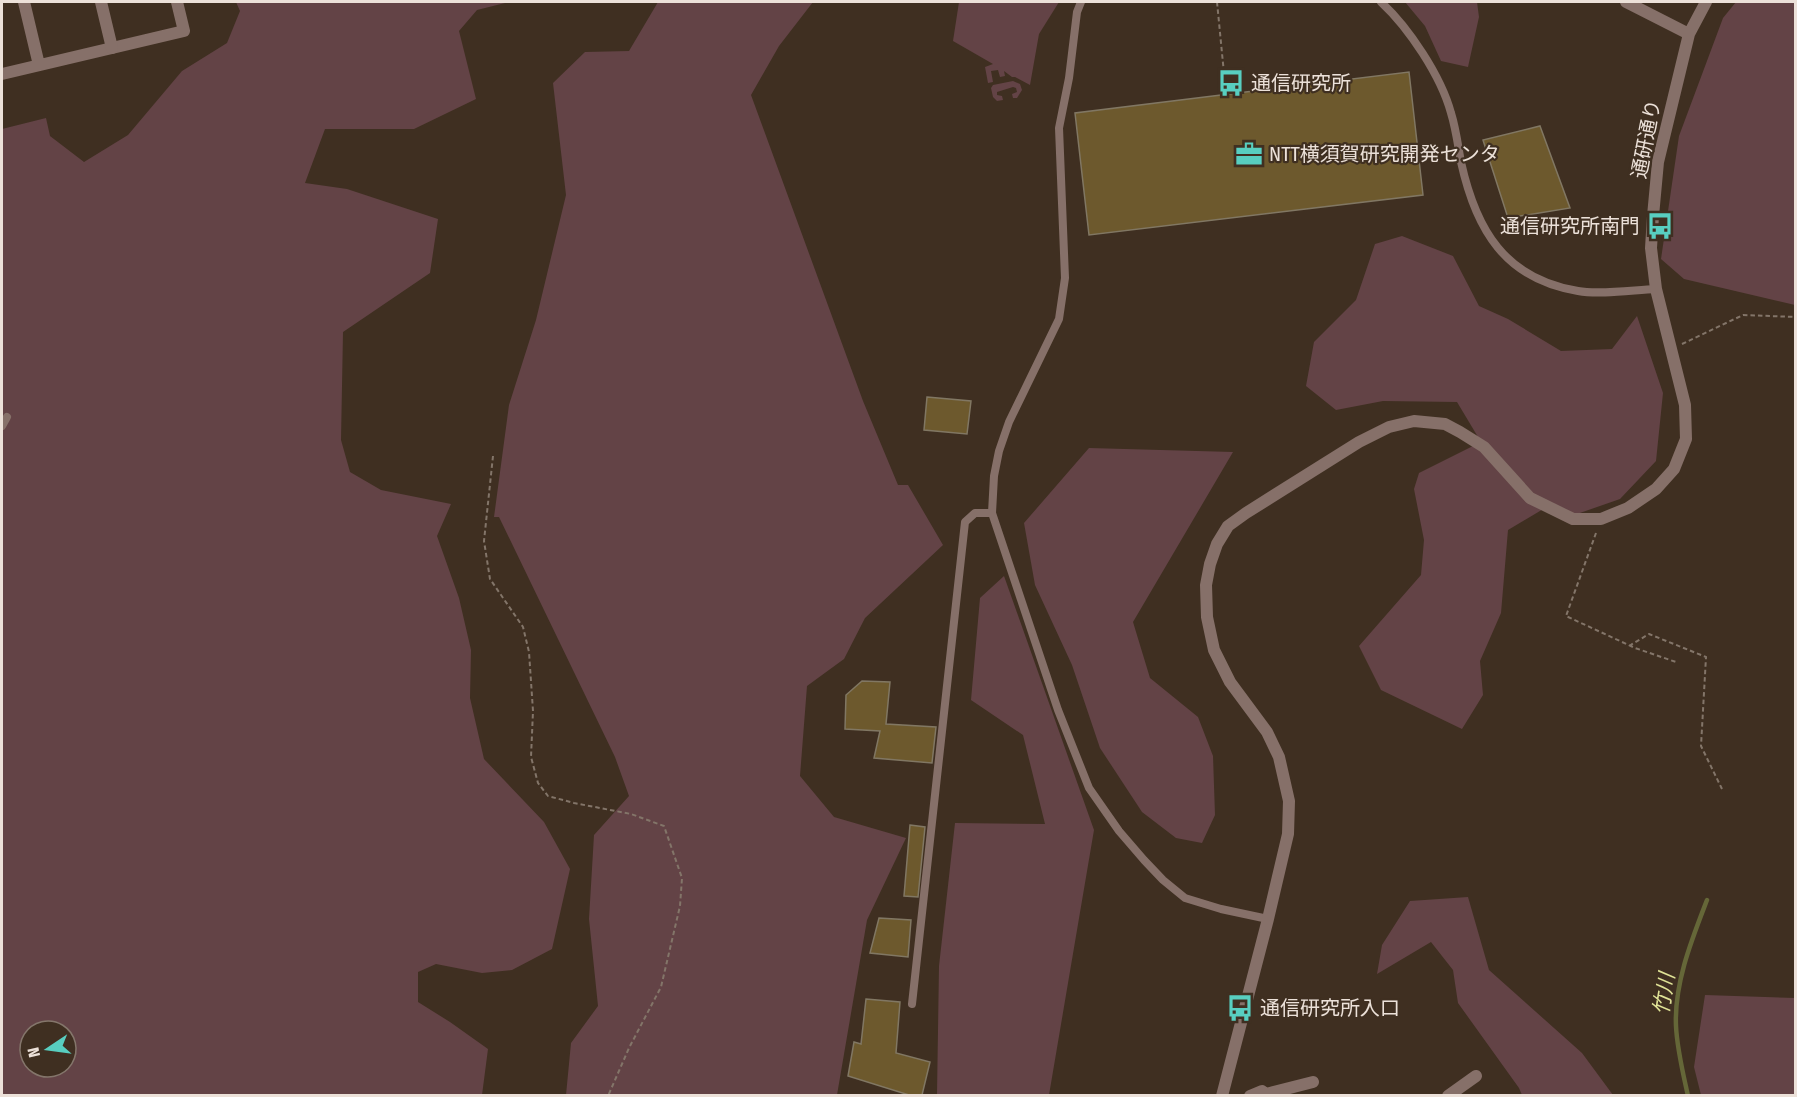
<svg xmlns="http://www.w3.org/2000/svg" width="1797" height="1097" font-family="'Fira Sans Condensed','Noto Sans JP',sans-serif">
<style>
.green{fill:#634346;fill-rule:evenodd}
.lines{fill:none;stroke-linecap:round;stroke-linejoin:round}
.stream{stroke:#656738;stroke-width:4.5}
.building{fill:#6d592d;stroke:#817763;stroke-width:1.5}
.path{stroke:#837569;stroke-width:2;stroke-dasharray:4.5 3;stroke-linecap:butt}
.service{stroke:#867069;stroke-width:8}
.minor{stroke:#867069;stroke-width:12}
.tertiary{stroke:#867069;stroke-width:12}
.labels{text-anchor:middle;stroke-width:4.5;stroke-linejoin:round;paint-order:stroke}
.poi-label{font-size:20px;fill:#ece1d9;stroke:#3f2f21;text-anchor:start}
.street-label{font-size:20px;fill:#ece1d9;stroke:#3f2f21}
.water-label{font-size:21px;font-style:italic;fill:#e0e397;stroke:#3f2f21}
</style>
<rect width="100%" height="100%" fill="#3f2f21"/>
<path class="green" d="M236 2H509L477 10 459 31 476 99 414 129H325L305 183 347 189 438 219 430 273 343 332 341 440 350 472 381 490 451 504 437 536 459 598 471 650 470 698 484 759 544 822 570 869 552 949 512 970 482 973 436 964 418 972V1002L450 1022 488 1049 482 1095H2V129L46 118 50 136 84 162 128 135 182 71 227 43 240 11ZM30 1031H66V1067H30Z
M658 2H813L779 46 751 95 863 401 898 485H908L943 545 865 618 844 659 807 686 800 776 834 817 906 838 867 920 837 1095H566L571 1043 598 1006 589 919 594 835 629 796 615 757 499 517H494L509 405 536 320 566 195 553 83 585 52 629 51Z
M959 2H1059L1039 34 1030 85 1015 77H1012L1004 71 1005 76 1000 77 998 70 991 71 993 82 988 83 985 67 993 64 953 41Z
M1405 2H1477L1479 17 1468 67 1441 61 1425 26Z
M1736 2H1795V305L1684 279 1661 259 1679 136 1723 18Z
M1013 81 1020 84 1022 90 1017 98H1013L1012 94 1017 92 1016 88 1013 87 997 92V95L1002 96 1003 100 997 101 993 97 991 88 993 85Z
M1402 236 1453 256 1479 306 1508 319 1561 351 1612 349 1637 316 1663 393 1656 461 1620 499 1577 514 1545 508 1508 530 1501 613 1480 661 1483 695 1462 729 1381 690 1359 646 1421 575 1424 540 1414 489 1419 473 1481 442 1457 402 1383 401 1336 410 1306 386 1314 342 1356 300 1375 244Z
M1089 448 1233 452 1133 622 1150 678 1198 717 1213 756 1215 815 1202 843 1176 838 1142 812 1100 748 1072 665 1035 585 1024 523Z
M1004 576 1094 830 1049 1095H937L939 966 955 823 1045 824 1023 735 971 700 980 598Z
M1468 897 1489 970 1582 1053 1613 1095H1522L1519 1088 1458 1003 1453 970 1431 942 1377 974 1382 945 1410 901Z
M1705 995 1795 998V1095H1701L1694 1067Z"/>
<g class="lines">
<path class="stream" d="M1688 1096C1683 1073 1677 1049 1676 1026 1674 983 1692 939 1707 900"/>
</g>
<path class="building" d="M1409 72 1423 195 1089 235 1075 113Z
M1540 126 1570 208 1508 218 1483 140Z
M927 397 971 401 967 434 924 430Z
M862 681 890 682 886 724 936 727 932 763 874 758 880 731 845 729 846 695Z
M910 825 925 827 918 897 904 896Z
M879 918 911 920 908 957 870 953Z
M866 999 900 1002 896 1053 930 1062 922 1095H909L848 1076 854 1042 861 1044Z"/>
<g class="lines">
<path class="path" d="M1217 2 1226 94
M1682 344 1743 315 1796 317
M493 456 484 541 490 579 523 627 529 652 533 711 531 757 538 783 548 796 574 803 631 814 664 826 682 878 680 906 661 987 629 1048 608 1096
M1596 533 1566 616 1635 648 1676 662
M1629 646 1649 634 1706 657 1701 746 1722 789"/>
<path class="service" d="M1081 2 1077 12 1069 78 1059 128 1065 278 1059 319 1009 422 999 451 994 476 992 513 1058 710 1089 788 1119 831 1144 860 1163 880 1185 898 1221 909 1268 919
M1381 2C1409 28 1441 76 1451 113 1456 129 1458 146 1461 162 1476 230 1505 279 1578 291 1600 295 1633 290 1656 289
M2 426 7 417
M912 1004 965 522 975 513H992"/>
<path class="minor" d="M24 2 39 65
M2 74 184 31 177 2
M1250 1096 1262 1091 1266 1094 1313 1082
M1448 1096 1476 1076"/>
<path class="tertiary" d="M101 2 112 48
M1626 2 1689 34
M1222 1096 1268 919 1288 834 1289 801 1279 757 1267 732 1230 682 1214 650 1207 617 1206 585 1210 564 1217 544 1228 526 1246 513 1359 442 1389 427 1414 421 1445 424 1460 432 1484 447 1530 498 1573 519H1601L1628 508 1656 489 1674 469 1686 439 1685 405 1656 289 1651 248 1653 216 1658 162 1689 34 1706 2"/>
</g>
<defs>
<symbol id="bus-bare" viewBox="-9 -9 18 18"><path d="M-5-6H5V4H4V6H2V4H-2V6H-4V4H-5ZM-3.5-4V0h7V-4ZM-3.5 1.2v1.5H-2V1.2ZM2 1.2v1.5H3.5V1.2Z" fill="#58cec0" stroke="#3f2f21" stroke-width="2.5" paint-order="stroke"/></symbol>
<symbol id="office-bare" viewBox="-9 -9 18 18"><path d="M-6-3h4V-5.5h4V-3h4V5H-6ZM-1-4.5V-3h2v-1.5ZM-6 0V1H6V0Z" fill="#58cec0" stroke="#3f2f21" stroke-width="2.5" paint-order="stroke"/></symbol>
</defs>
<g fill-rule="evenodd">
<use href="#bus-bare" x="1212" y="64" width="38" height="38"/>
<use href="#office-bare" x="1230" y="135" width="38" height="38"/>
<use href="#bus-bare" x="1641" y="207" width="38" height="38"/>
<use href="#bus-bare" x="1221" y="989" width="38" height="38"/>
</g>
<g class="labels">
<g class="poi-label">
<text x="1251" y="90">通信研究所</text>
<text x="1269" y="161">NTT横須賀研究開発センタ</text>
<text x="1640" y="233" text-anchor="end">通信研究所南門</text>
<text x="1260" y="1015">通信研究所入口</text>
</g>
<g class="street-label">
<text transform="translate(1646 139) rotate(-79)" y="7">通研通り</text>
</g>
<g class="water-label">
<text transform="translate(1664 994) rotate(-81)" y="7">竹川</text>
</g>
</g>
<rect width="1797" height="1097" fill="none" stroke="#ece1d9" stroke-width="6"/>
<g transform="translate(48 1049) rotate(257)"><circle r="28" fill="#3f2f21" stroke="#84766b" stroke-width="1.5"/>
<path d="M0-4.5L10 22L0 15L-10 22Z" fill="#58cec0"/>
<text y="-9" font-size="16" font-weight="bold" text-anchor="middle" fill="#ece1d9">N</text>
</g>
</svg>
